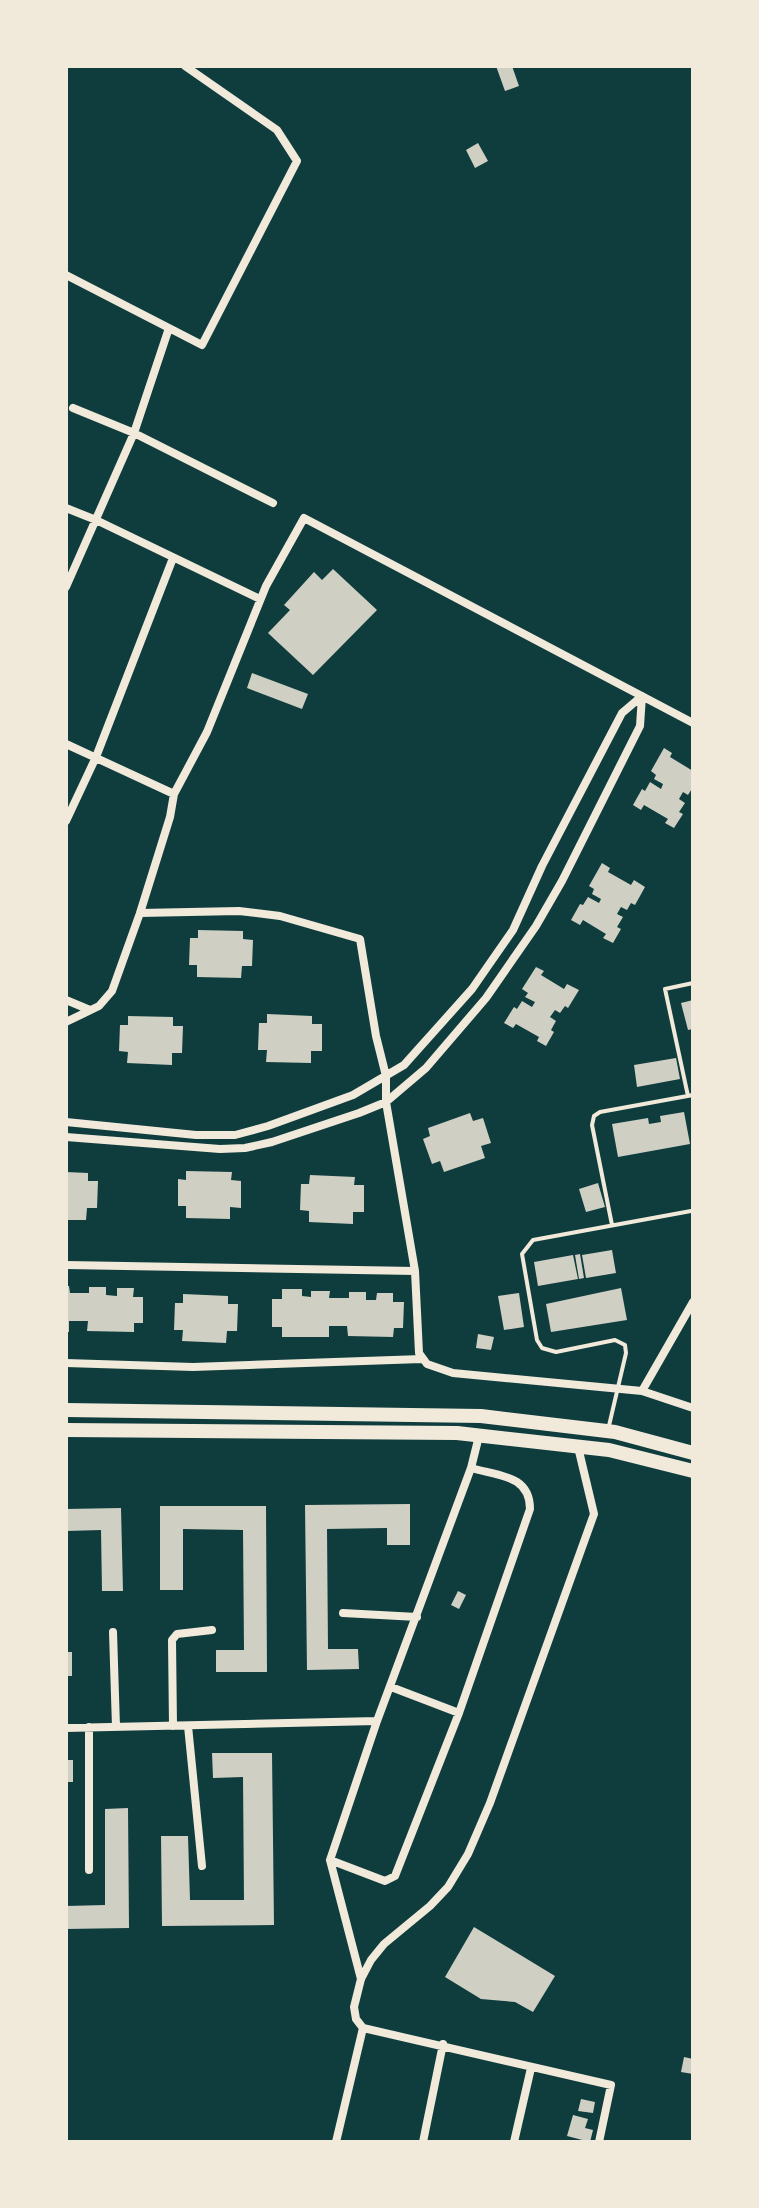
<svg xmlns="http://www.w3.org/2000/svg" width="759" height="2208" font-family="Overpass,sans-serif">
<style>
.building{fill:#cfcfc3}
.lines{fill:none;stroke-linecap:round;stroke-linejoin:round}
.service{stroke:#f1e9da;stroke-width:4}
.minor{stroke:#f1e9da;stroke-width:8}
.trunk{stroke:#f1e9da;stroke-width:14}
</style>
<rect width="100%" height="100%" fill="#0f3d3e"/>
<path class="building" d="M496 66H512L519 86 505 91Z
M478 143 488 161 475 168 466 150Z
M333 569 377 610 313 675 268 633 290 610 284 605 314 572 322 580Z
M252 673 308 694 302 709 247 688Z
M664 748 672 753 670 757 693 771V787L688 795 683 792 679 799 685 803 679 812 683 814 674 828 665 823 668 819 644 805 641 810 633 805 642 789 645 791 650 782 661 789 663 784 654 779 656 775 651 771Z
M602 863 610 868 608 872 631 885 634 880 645 887 635 905 631 903 627 910 621 907 617 914 623 917 617 927 621 929 613 943 603 938 606 934 583 920 580 925 571 920 580 904 583 905 588 897 599 903 601 899 592 894 594 889 589 886Z
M198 930 243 931V939L253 940 252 966H242L241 978 197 977V965H189L190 938H198Z
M536 967 544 971 541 975 564 989 567 984 579 990 568 1008 565 1006 560 1013 555 1010 550 1017 556 1021 551 1030 554 1032 546 1046 537 1041 539 1037 516 1024 513 1028 504 1023 514 1007 517 1009 522 1001 532 1007 535 1002 525 997 528 993 522 989Z
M693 1000V1029L688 1030 681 1003Z
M267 1014 312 1016V1024H322V1051H311V1063L266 1062 267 1050H258L259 1023H267Z
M128 1016 173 1017V1026H183L182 1053H172V1065L127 1063 128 1052 119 1051 120 1025H128Z
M676 1058 680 1079 637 1087 634 1065Z
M684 1112 690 1144 618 1157 612 1124 648 1118 649 1124 661 1122 660 1116Z
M470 1113 473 1121 483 1118 491 1143 481 1146 485 1158 444 1172 440 1161 432 1164 423 1139 430 1136 428 1128Z
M186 1171 232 1172 231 1180 241 1181V1208L230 1207V1219L186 1218V1206H178V1179L186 1180Z
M66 1172 88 1173V1181H98L97 1208H87L86 1220H66Z
M310 1175 355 1177 354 1185H364V1212H353V1224L309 1222V1211L300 1210 301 1184H309Z
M598 1183 605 1207 586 1212 579 1189Z
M612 1250 616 1273 586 1278 582 1255Z
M580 1254 584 1278 579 1279 575 1255Z
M573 1255 578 1279 538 1286 534 1262Z
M66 1286H69L70 1293H89V1287H106V1295L117 1296V1288H134L133 1297H143V1323H134V1332L87 1331 88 1321H69V1332H66Z
M621 1288 627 1320 551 1332 546 1304Z
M282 1289H302V1296L311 1297V1291H330L329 1298H349V1292H366V1300H376L377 1293H393V1302H404L403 1328H394L393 1337 348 1336 347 1326H329V1337H282V1327H272V1299H282Z
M519 1293 524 1327 504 1330 498 1296Z
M183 1294 228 1296V1304H238L237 1331H227L226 1343 182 1341 183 1330H174L175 1303H183Z
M478 1334 494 1337 491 1350 476 1348Z
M410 1504V1545H387V1528L327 1529 328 1649H358L359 1669 307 1670 305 1505Z
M160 1506H266L267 1672H216V1650H244L243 1530 183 1529V1590H160Z
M121 1508 123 1591H102L101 1530 66 1531V1509Z
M458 1591 466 1595 459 1609 451 1605Z
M66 1652H72V1676H66Z
M212 1753H272L274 1925 162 1926 161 1836H188L190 1900H244L243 1777 213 1778Z
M66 1760H73V1782H66Z
M128 1808 129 1928 66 1929V1906L105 1905V1809Z
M474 1927 555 1976 533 2012 515 2002 481 1999 445 1977Z
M684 2057 693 2059V2074L681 2072Z
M581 2099 595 2102 593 2113 578 2111Z
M573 2115 588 2119 585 2128 593 2130 590 2142 567 2136Z"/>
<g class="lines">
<path class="service" d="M688 1096 665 989 693 983
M612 1225 592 1125 594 1116 600 1112 693 1095
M608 1430 626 1353 625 1345 615 1340 556 1352 542 1348 537 1340 522 1254 533 1240 691 1211"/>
<path class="minor" d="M66 275 202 345 297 161 277 130 185 66
M73 408 134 433 273 503
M66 508 96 520 260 599
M66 587 134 433 169 328
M66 744 174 794 170 817 140 913 112 991 99 1006 66 1022
M174 794 207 732 266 586 304 518 693 723
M66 821 96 757 173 558
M140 913 239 911 280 916 360 939 376 1036 386 1076V1102L415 1271 419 1353 427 1364 453 1373 642 1391 693 1302
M66 1000 90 1010
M66 1122 196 1135H235L268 1126 353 1095 404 1065 472 989 513 930 542 866 622 713 642 696 640 726 562 881 536 926 486 998 426 1068 386 1102 359 1113 272 1142 245 1148 220 1149 66 1137
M66 1265 415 1271
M66 1363 193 1367 422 1359
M642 1391 693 1408
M578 1447 594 1514 490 1803 468 1854 448 1887 430 1906 384 1944 371 1960 361 1979 354 2007 356 2019 363 2028 611 2085 599 2142
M343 1613 417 1617
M113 1632 116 1727
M391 1687 459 1713
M173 1726 172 1640 177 1634 212 1630
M188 1726 202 1866
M89 1727V1870
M66 1728 377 1721
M330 1860 385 1881 395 1876 459 1713 530 1509C530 1475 499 1476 471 1468
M361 1979 330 1860 377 1721 471 1468 479 1436
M336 2142 363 2028
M423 2142 443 2044
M514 2142 531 2068"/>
<path class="trunk" d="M66 1410 481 1416 615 1432 693 1453
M66 1430 457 1433 609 1450 693 1471"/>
</g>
<rect width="759" height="2208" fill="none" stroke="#f1e9da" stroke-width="136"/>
</svg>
